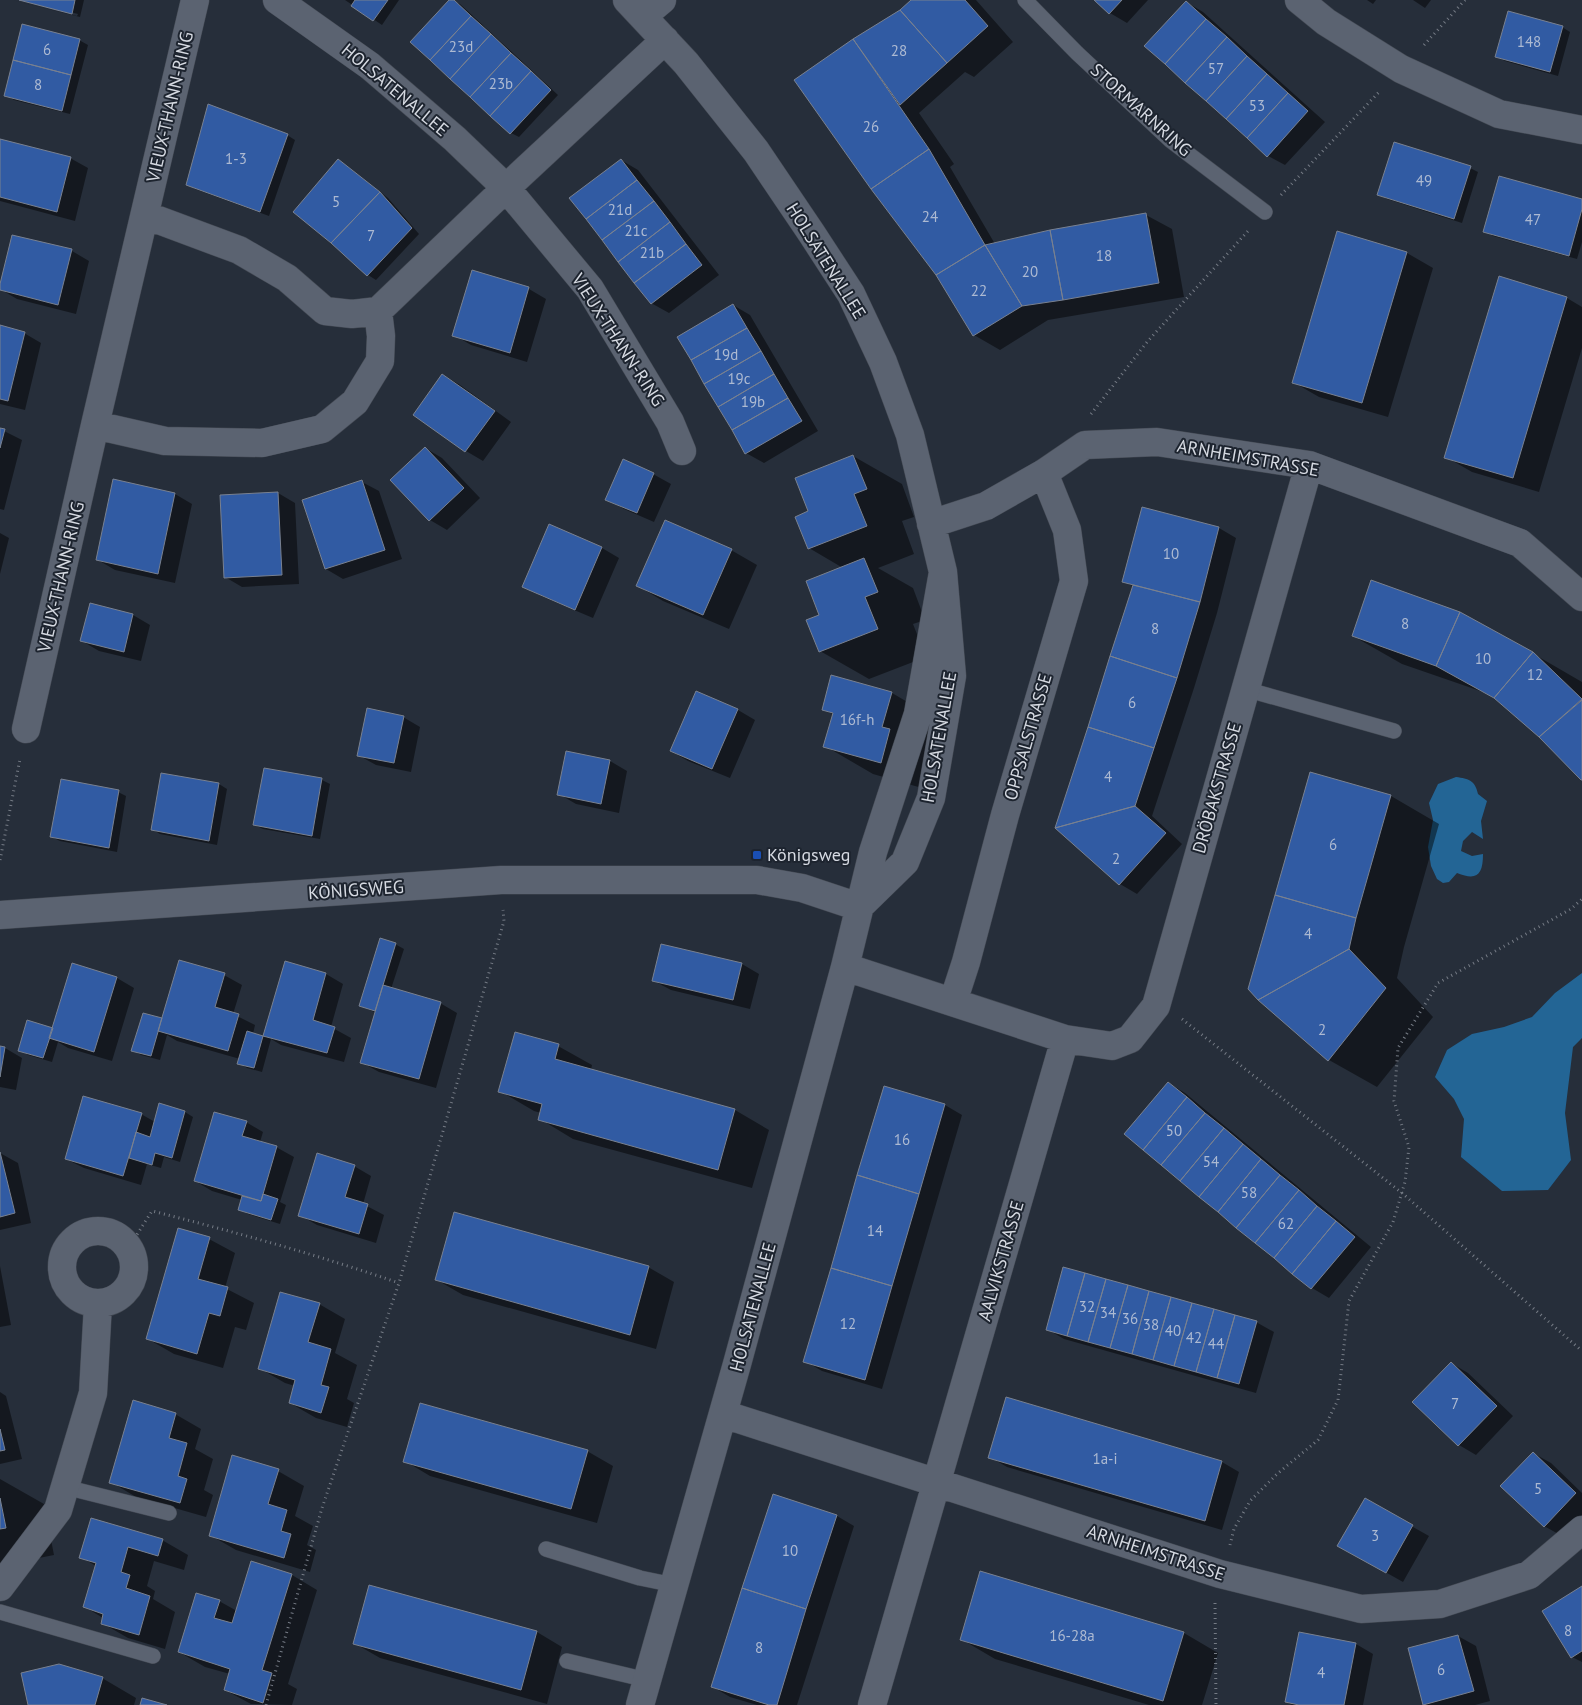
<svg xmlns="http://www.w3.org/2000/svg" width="1582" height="1705" font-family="'PT Sans',sans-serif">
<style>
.water{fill:#236595}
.shadow{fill:#0007}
.building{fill:#315ba3;stroke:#798190}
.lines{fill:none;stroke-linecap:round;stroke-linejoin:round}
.lane-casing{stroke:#434953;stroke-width:16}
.street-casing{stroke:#434953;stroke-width:29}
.path{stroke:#767c86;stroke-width:3;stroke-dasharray:1 4;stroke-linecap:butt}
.lane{stroke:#5b6371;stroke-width:15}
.street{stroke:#5b6371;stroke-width:28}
.transit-dot{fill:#1a4fb4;stroke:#1d242f;stroke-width:2}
.labels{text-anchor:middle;stroke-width:4;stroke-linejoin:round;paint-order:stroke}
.number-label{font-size:15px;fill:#adbad2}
.street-label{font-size:18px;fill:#d6dae2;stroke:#1d242f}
.poi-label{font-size:18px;fill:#d6dae2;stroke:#1d242f;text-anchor:start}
</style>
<rect width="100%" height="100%" fill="#262e3a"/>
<path class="water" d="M1456 777C1469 779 1475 780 1478 794L1487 801 1481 821 1483 839 1472 832 1463 841 1461 851 1472 856 1483 854C1483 875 1477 881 1457 873L1449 882 1443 883 1437 879 1431 866 1428 847 1433 820 1429 803 1438 784Z
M1582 973V1038L1573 1047 1565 1113 1571 1160 1548 1190 1502 1191 1461 1157 1464 1119 1454 1099 1435 1077 1447 1050 1472 1034 1504 1027 1532 1017 1555 993Z"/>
<path class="shadow" d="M12 0 77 16 78 14 24 0H84L80 17Z
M345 0H399L382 25Z
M450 0 460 4 558 95 519 137 511 133Z
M913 0H976L1013 42 974 77 965 72 919 113 954 164 950 167 995 244 1146 215 1172 229 1184 297 1048 320 1000 350 974 335 854 40 902 11Z
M1096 0H1148L1127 23 1110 13Z
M1367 0H1376L1373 4Z
M1413 0H1431L1425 8Z
M1186 2 1203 12 1325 122 1285 165 1268 156Z
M1562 27 1570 32 1558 76 1505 61 1497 57Z
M79 40 88 45 70 114 14 100 6 95Z
M287 135 295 140 269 216 195 189 187 184Z
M0 141 70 158 88 168 75 221 0 201Z
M621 160 638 170 719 275 669 313 651 303Z
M347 166 388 198 419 234 376 280 368 275 294 212Z
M1470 168 1478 172 1462 223 1387 199 1378 194Z
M1582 201V242L1577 259 1493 236 1485 231Z
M1338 233 1407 253 1433 268 1388 417 1319 397 1293 382Z
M13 236 72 251 89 261 76 314 17 299 0 289Z
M473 272 529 289 546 299 527 362 471 345 454 335Z
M1567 298 1582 307V348L1539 492 1472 472 1446 457Z
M733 305 750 315 818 431 764 463 746 453Z
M0 326 24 333 41 343 25 410 0 404Z
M443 375 460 385 511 422 483 461 466 451 415 414Z
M0 429 22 440 4 510 0 509Z
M425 448 442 458 480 498 447 530 430 520Z
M853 456 902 484 914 517 902 521 914 554 878 568 913 588 925 620 913 624 926 657 869 679 820 651 821 615 843 568 809 548 810 512Z
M653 474 671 484 654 522 624 509 607 499Z
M362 482 379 491 402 559 343 579 326 569Z
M278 493 295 503 299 584 242 587 225 577Z
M175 494 192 504 175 583 115 570 98 560Z
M1143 508 1219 528 1236 538 1217 613 1194 688 1152 816 1182 844 1137 894 1120 884 1134 587 1124 581Z
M550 526 602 548 619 558 593 618 541 596 524 586Z
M0 533 9 538 0 574Z
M731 550 757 565 729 629 663 601 638 586Z
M133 615 150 625 141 661 99 651 82 641Z
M1353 636 1532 653 1582 682V780L1540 736 1498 700 1486 693 1402 664Z
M696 692 738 710 755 720 730 778 688 761 671 751Z
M892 693 940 721 929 790 873 774 825 746 834 715 823 709Z
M403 717 420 727 411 772 376 765 358 755Z
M567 752 610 761 627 771 619 813 576 804 559 794Z
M162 774 219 784 227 789 217 845 160 834 152 829Z
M322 780 330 784 320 839 263 829 255 825Z
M118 792 126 796 117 852 60 841 52 837Z
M1391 796 1439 824 1404 947 1397 978 1433 1017 1377 1087 1329 1060 1259 999Z
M395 944 404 949 391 989 440 1003 457 1013 436 1088 379 1072 361 1062 376 1013 360 1005Z
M286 962 326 974 343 984 331 1027 351 1038 344 1062 281 1045 271 1039 262 1072 247 1068 239 1063 240 1059 177 1041 167 1035 160 1060 141 1055 133 1050 163 1020 224 975 242 985 233 1014 255 1025 253 1034 264 1037Z
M742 964 759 974 750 1009 671 990 654 981Z
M117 978 134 988 112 1061 68 1048 58 1042 52 1062 28 1055 20 1050 53 1029Z
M558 1046 592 1065 591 1070 735 1110 769 1130 752 1188 573 1139 540 1119 541 1113 534 1111 500 1091Z
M0 1047 5 1048 22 1058 16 1090 0 1087Z
M1168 1083 1185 1093 1371 1247 1329 1298 1312 1288 1126 1134Z
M885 1088 945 1105 962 1115 882 1389 822 1371 805 1361Z
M185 1112 193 1117 180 1162 164 1157 161 1168 147 1164 141 1185 84 1168 66 1159 141 1114 155 1122Z
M246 1122 263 1132 260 1142 276 1147 294 1157 280 1202 286 1205 280 1224 248 1214 240 1209 242 1200 212 1191 195 1181Z
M0 1153 18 1163 31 1223 0 1230Z
M354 1166 371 1176 363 1204 384 1215 376 1243 317 1225 300 1215Z
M209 1239 235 1253 225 1288 254 1303 246 1330 235 1327 223 1368 174 1354 148 1339Z
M0 1266 11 1325 0 1327Z
M648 1267 674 1282 656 1349 463 1295 437 1280Z
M319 1304 345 1319 335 1353 357 1365 347 1399 354 1403 347 1427 316 1418 290 1403 295 1386 285 1383 259 1368Z
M1256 1322 1274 1332 1256 1393 1064 1339 1047 1329Z
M1451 1363 1468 1373 1513 1416 1476 1455 1459 1445Z
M0 1392 6 1396 22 1459 0 1464Z
M1007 1398 1222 1462 1239 1472 1222 1530 1007 1467 990 1457Z
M175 1414 201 1429 195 1449 213 1459 204 1490 213 1495 206 1517 136 1497 111 1482Z
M587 1451 613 1466 597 1523 430 1476 405 1461Z
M1533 1453 1551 1463 1582 1493V1515L1562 1536 1544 1526Z
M278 1471 304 1486 295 1516 313 1526 307 1545 316 1550 310 1572 236 1550 210 1535Z
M0 1479 44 1504 54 1555 4 1565 0 1589Z
M773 1496 837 1516 854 1526 797 1705H757L730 1697 713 1687Z
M1365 1500 1429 1536 1403 1582 1339 1546Z
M92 1519 162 1540 188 1555 184 1570 154 1561 147 1586 155 1591 153 1599 175 1612 165 1649 128 1638 102 1623 103 1618 85 1607 96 1566 81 1557Z
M292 1575 317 1590 288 1684 297 1689 292 1705 251 1704 225 1690 230 1674 205 1667 179 1652 219 1601 237 1611Z
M370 1587 537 1632 562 1647 547 1704 380 1658 354 1643Z
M1582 1588V1662L1572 1657Z
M1184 1633 1218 1653 1202 1705H1149L995 1659 961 1639Z
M1300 1633 1356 1644 1373 1654 1363 1705H1292L1286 1702Z
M1458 1636 1476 1646 1490 1701 1475 1705H1426L1424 1704 1409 1649Z
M102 1678 136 1698 134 1705H29Z"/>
<path class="building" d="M19 0H75L72 14Z
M355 0H388L373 21 351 6Z
M449 0H454L471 16 430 60 410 42Z
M911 0H965L988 26 947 63 900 10Z
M1094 0H1122L1109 14Z
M1186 1 1206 19 1165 64 1144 46Z
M900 10 947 63 900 105 853 39Z
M1508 11 1563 26 1550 72 1495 57Z
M471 16 491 34 450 79 430 60Z
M1206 19 1227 37 1185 83 1165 64Z
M22 24 80 39 71 75 13 60Z
M491 34 511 53 470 97 450 79Z
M1227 37 1247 56 1206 101 1185 83Z
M853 39 929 149 871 189 794 80Z
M511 53 531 71 490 116 470 97Z
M1247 56 1267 74 1226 119 1206 101Z
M13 60 71 75 62 111 4 96Z
M531 71 551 90 510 134 490 116Z
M1267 74 1288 93 1247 138 1226 119Z
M1288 93 1308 111 1267 157 1247 138Z
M208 104 288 134 260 212 186 185Z
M0 139 71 157 57 212 0 197Z
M1394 142 1471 166 1454 219 1377 195Z
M929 149 985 245 936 275 871 189Z
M338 159 380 192 331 243 293 212Z
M621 159 637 180 586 219 569 198Z
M1499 176 1582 199V209L1569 256 1483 232Z
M637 180 654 201 602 240 586 219Z
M380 192 412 228 367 276 331 243Z
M654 201 670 222 618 262 602 240Z
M1146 213 1159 283 1063 300 1050 230Z
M670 222 686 244 634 283 618 262Z
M1050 230 1063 300 1022 306 985 245Z
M1337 231 1407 252 1362 403 1292 383Z
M12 235 72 249 58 305 0 290V284Z
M686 244 702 265 651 304 634 283Z
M985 245 1022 306 973 336 936 275Z
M472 270 529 287 510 353 452 336Z
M1499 276 1567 297 1513 478 1444 458Z
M733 304 747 328 691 360 677 337Z
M0 325 25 332 8 401 0 399Z
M747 328 761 351 704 384 691 360Z
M761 351 774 374 718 407 704 384Z
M442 374 495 411 465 452 413 415Z
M774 374 788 398 732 430 718 407Z
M788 398 802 421 745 454 732 430Z
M0 428 5 429 0 448Z
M425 447 464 488 429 521 390 480Z
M853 455 867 489 854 494 867 526 808 549 795 517 808 511 795 478Z
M623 459 654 473 637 513 605 500Z
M113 479 175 493 158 574 96 560Z
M362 480 385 550 325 569 302 500Z
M278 492 282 575 224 578 220 495Z
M1142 507 1219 527 1200 602 1122 582Z
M665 520 732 549 703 615 636 586Z
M549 524 602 547 575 610 522 587Z
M864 558 878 592 865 597 878 629 819 652 806 620 819 615 806 581Z
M1371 580 1460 612 1436 666 1352 636Z
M1133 585 1200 602 1177 678 1110 656Z
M90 603 133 614 124 652 80 641Z
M1460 612 1533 652 1494 698 1436 666Z
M1533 652 1582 699 1539 737 1494 698Z
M1110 656 1177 678 1154 748 1088 727Z
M831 675 892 692 882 727 890 729 881 763 823 747 833 713 822 710Z
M696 691 738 709 712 769 670 751Z
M1582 700V780H1581L1539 737Z
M367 708 404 716 394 763 357 756Z
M1088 727 1154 748 1135 806 1055 828Z
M566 751 610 760 601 804 557 795Z
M264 768 322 778 312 836 253 825Z
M1310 772 1391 795 1356 918 1275 895Z
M161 773 219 783 209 841 151 830Z
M61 779 119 790 109 848 50 837Z
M1135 806 1166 833 1119 885 1055 828Z
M1275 895 1356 918 1349 949 1258 1000 1248 989Z
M380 938 396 943 375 1011 359 1006Z
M661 944 742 963 733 1000 652 981Z
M1349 949 1386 988 1328 1061 1258 1000Z
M179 960 225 973 215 1007 239 1014 228 1051 158 1031Z
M285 961 326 973 313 1020 335 1027 327 1053 263 1036Z
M72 963 117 977 94 1052 49 1038Z
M383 985 441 1002 419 1079 360 1063Z
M143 1013 162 1018 151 1056 131 1051Z
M27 1020 53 1028 43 1058 18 1051Z
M247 1031 263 1036 254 1068 237 1064Z
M515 1032 559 1044 555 1059 735 1109 718 1170 538 1120 542 1104 498 1092Z
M0 1046 5 1047 0 1077Z
M1168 1082 1187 1097 1143 1150 1124 1134Z
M884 1086 945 1104 919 1194 857 1175Z
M83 1096 142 1113 123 1176 65 1159Z
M1187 1097 1205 1113 1161 1165 1143 1150Z
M159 1103 185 1111 172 1158 155 1153 152 1165 129 1158 136 1132 150 1137Z
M214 1112 247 1121 242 1136 277 1146 261 1201 194 1181Z
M1205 1113 1224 1128 1180 1181 1161 1165Z
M1224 1128 1243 1144 1199 1197 1180 1181Z
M1243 1144 1261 1159 1218 1212 1199 1197Z
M0 1152 15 1213 0 1217Z
M317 1153 355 1165 345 1197 368 1204 359 1234 298 1216Z
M1261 1159 1280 1175 1236 1228 1218 1212Z
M857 1175 919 1194 892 1286 831 1268Z
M1280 1175 1299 1190 1255 1243 1236 1228Z
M1299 1190 1317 1206 1274 1258 1255 1243Z
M263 1194 278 1199 271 1220 238 1210 242 1196 261 1201Z
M1317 1206 1336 1221 1292 1274 1274 1258Z
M454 1212 649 1266 630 1335 435 1280Z
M1336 1221 1355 1237 1311 1289 1292 1274Z
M178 1228 210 1237 198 1279 228 1287 220 1316 209 1313 197 1354 146 1339Z
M1063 1267 1085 1273 1067 1336 1046 1330Z
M831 1268 892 1286 865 1380 803 1362Z
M1085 1273 1106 1279 1088 1342 1067 1336Z
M1106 1279 1128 1285 1110 1348 1088 1342Z
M1128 1285 1149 1291 1132 1354 1110 1348Z
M1149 1291 1171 1297 1153 1360 1132 1354Z
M280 1292 320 1303 308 1342 331 1349 321 1385 329 1387 321 1413 289 1403 295 1380 258 1369Z
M1171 1297 1192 1303 1174 1366 1153 1360Z
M1192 1303 1214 1309 1196 1372 1174 1366Z
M1214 1309 1235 1315 1217 1378 1196 1372Z
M1235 1315 1257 1321 1239 1384 1217 1378Z
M1451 1362 1497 1406 1458 1446 1412 1402Z
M1006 1397 1222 1461 1205 1521 988 1458Z
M133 1400 176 1413 169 1438 187 1443 178 1476 187 1479 180 1503 109 1483Z
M420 1403 588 1450 571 1509 403 1462Z
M0 1429 5 1450 0 1451Z
M1533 1452 1576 1493 1544 1527 1500 1486Z
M232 1455 279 1469 268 1504 287 1510 281 1531 291 1534 284 1558 209 1536Z
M773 1494 837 1515 806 1609 742 1588Z
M0 1498 6 1528 0 1529Z
M1365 1498 1413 1525 1386 1573 1337 1546Z
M91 1518 163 1539 158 1556 128 1547 121 1572 130 1575 126 1588 150 1596 139 1635 101 1624 103 1614 83 1607 96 1563 79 1558Z
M251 1561 292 1574 262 1670 272 1673 263 1703 224 1690 230 1669 178 1652 196 1593 220 1600 214 1618 232 1623Z
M980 1571 1184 1632 1163 1701 960 1640Z
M369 1585 537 1631 521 1690 353 1644Z
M1582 1586V1651L1571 1658 1542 1611Z
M742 1588 806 1609 777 1705H769L711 1687Z
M1299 1632 1356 1643 1344 1705H1299L1285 1702Z
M1458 1635 1474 1691 1423 1705 1408 1648Z
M59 1664 103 1677 95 1705H28L21 1673Z
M142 1698 167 1705H140Z"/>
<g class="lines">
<defs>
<path id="lane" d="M1025 0 1077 53 1170 140 1265 212
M1245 689 1394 731
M65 1487 169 1513
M546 1549 640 1578 674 1585
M0 1612 153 1656
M567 1661 647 1680"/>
<path id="street" d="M277 0 370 66 455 139 506 188 590 289 670 422 682 451
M627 0 686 63 756 151 812 234 851 294 883 362 910 435 943 572 952 676 931 798 905 862 859 907
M1299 0 1326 22 1401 69 1499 114 1582 130
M643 16 662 0
M378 311 506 188 665 40
M95 425 165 441 262 443 322 429 355 402 380 361 381 336 378 311 352 314 325 311 287 278 239 250 145 215
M931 524 986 506 1044 473 1085 445 1157 442 1309 465 1520 543 1582 597
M26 729 95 425 195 0
M0 915 501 880H757L802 888 859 907
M845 967 1065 1039 872 1705
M953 1002 966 962 1005 815 1074 581 1067 530 1044 473
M1065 1039 1112 1046 1130 1039 1156 1006 1309 465
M62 1267a36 36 0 1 1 72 0a36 36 0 1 1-72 0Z
M723 1414 1220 1574 1361 1609 1440 1604 1529 1575 1582 1530
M0 1587 58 1510 93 1393 98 1304
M640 1705 737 1364 845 967 873 852 918 714 943 572"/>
</defs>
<use href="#lane" class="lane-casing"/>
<use href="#street" class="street-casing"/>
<path class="path" d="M1424 45 1465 0
M1281 195 1380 91
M1091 414 1147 342 1248 231
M0 860 20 759
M1182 1019 1402 1193 1582 1351
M129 1247 152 1211C235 1232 318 1255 399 1283
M1230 1545 1234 1529 1250 1501 1277 1474 1318 1440 1338 1400 1349 1301 1393 1222 1405 1182 1409 1147 1394 1101 1398 1048 1438 983 1571 909 1582 899
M1215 1603 1216 1705
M266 1705 322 1508 399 1283 504 921 503 910"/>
<use href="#lane" class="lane"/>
<use href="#street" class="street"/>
</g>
<rect class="transit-dot" x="752" y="850" width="10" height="10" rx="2.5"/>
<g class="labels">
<g class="number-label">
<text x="1529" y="47">148</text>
<text x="461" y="52">23d</text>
<text x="47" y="55">6</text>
<text x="899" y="56">28</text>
<text x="1216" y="74">57</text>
<text x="501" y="89">23b</text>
<text x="38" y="90">8</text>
<text x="1257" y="111">53</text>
<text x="871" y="132">26</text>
<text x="236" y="164">1-3</text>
<text x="1424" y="186">49</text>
<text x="336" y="207">5</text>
<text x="620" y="215">21d</text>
<text x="930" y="222">24</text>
<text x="1533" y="225">47</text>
<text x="636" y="236">21c</text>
<text x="371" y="241">7</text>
<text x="652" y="258">21b</text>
<text x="1104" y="261">18</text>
<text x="1030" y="277">20</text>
<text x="979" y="296">22</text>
<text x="726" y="360">19d</text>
<text x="739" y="384">19c</text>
<text x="753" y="407">19b</text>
<text x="1171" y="559">10</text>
<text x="1405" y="629">8</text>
<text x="1155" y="634">8</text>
<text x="1483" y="664">10</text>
<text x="1535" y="680">12</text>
<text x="1132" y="708">6</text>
<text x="857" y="725">16f-h</text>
<text x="1108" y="782">4</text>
<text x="1333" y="850">6</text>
<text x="1116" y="864">2</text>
<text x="1308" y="939">4</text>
<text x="1322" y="1035">2</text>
<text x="1174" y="1136">50</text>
<text x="902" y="1145">16</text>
<text x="1211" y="1167">54</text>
<text x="1249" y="1198">58</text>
<text x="1286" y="1229">62</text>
<text x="875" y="1236">14</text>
<text x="1087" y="1312">32</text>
<text x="1108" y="1318">34</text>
<text x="1130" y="1324">36</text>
<text x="848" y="1329">12</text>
<text x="1151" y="1330">38</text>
<text x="1173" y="1336">40</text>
<text x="1194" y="1343">42</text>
<text x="1216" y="1349">44</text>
<text x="1455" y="1409">7</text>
<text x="1105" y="1464">1a-i</text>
<text x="1538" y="1494">5</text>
<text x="1375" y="1541">3</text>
<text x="790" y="1556">10</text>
<text x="1568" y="1636">8</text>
<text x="1072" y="1641">16-28a</text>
<text x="759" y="1653">8</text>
<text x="1441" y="1675">6</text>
<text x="1321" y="1678">4</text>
</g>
<g class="street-label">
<text transform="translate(395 90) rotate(40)" y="6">HOLSATENALLEE</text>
<text transform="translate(170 107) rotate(-77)" y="6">VIEUX-THANN-RING</text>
<text transform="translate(1141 110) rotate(42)" y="6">STORMARNRING</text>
<text transform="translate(826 261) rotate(58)" y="6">HOLSATENALLEE</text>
<text transform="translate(618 340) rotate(57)" y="6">VIEUX-THANN-RING</text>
<text transform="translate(1248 458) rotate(10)" y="6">ARNHEIMSTRASSE</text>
<text transform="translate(61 577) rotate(-77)" y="6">VIEUX-THANN-RING</text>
<text transform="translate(939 737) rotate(-80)" y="6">HOLSATENALLEE</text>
<text transform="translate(1028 737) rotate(-74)" y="6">OPPSALSTRASSE</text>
<text transform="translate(1217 788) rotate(-74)" y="6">DRÖBAKSTRASSE</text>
<text transform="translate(356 890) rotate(-4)" y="6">KÖNIGSWEG</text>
<text transform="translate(1001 1261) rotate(-74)" y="6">AALVIKSTRASSE</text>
<text transform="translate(753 1307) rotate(-75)" y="6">HOLSATENALLEE</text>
<text transform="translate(1156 1553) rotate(18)" y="6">ARNHEIMSTRASSE</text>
</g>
<g class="poi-label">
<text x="767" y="861">Königsweg</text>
</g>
</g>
</svg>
